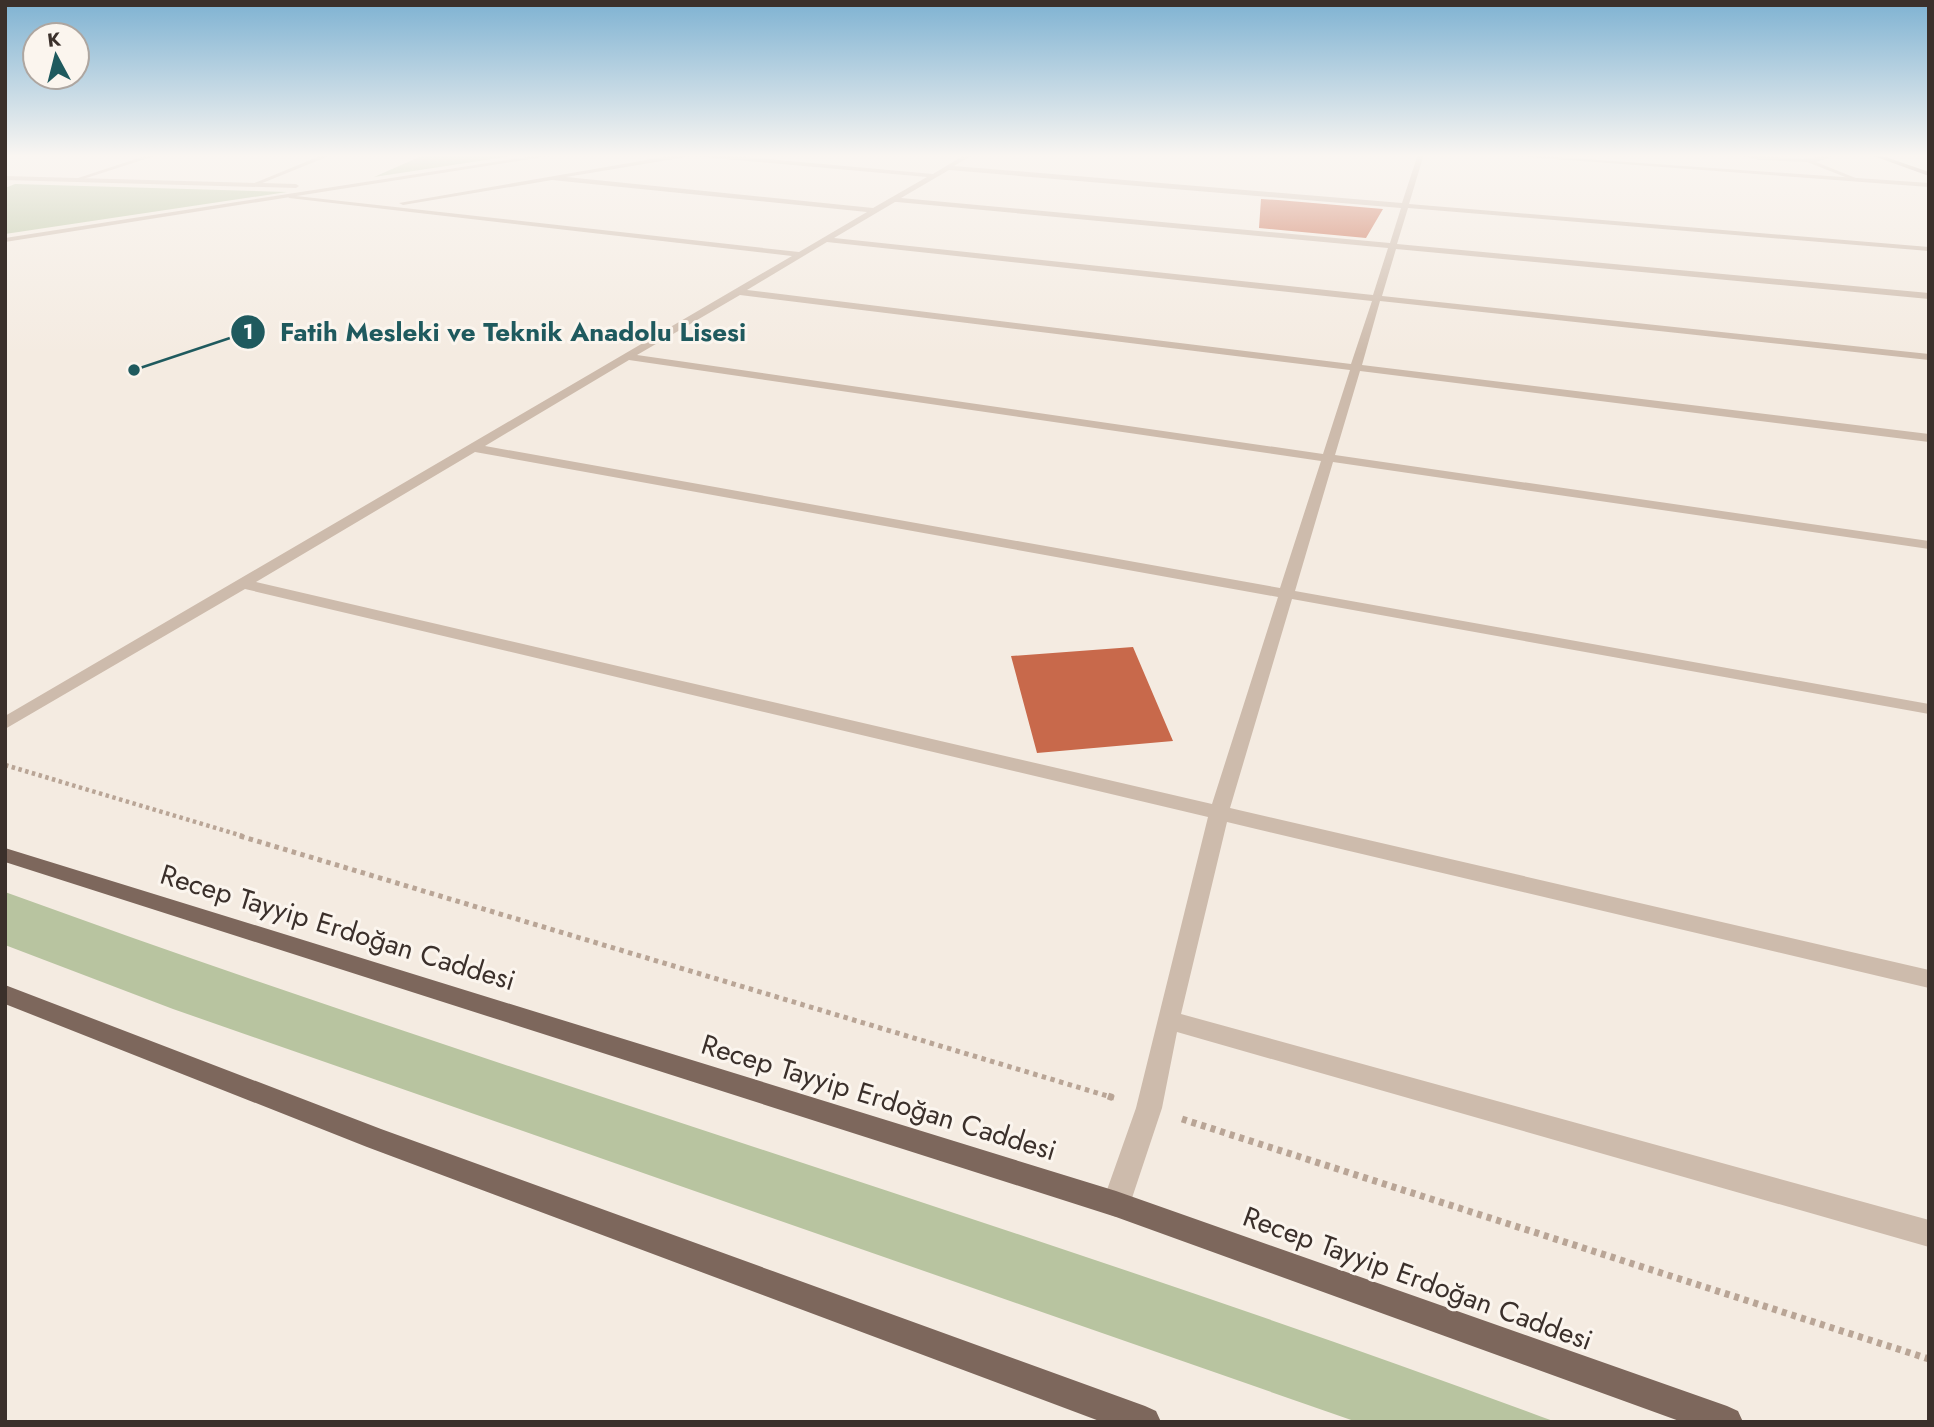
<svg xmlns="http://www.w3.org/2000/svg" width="1934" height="1427" font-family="Jost,sans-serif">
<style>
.green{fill:#b8c4a0}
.building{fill:#c8694b}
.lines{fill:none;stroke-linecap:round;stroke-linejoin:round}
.path-far2{stroke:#b9a596;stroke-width:4.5;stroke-dasharray:3.5 3.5;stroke-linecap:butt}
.path-far1{stroke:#b9a596;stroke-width:5;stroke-dasharray:4.5 4.5;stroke-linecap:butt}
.path{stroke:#b9a596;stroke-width:7;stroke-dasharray:5 5;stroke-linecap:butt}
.service{fill:#cdbbac;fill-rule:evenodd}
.minor{fill:#cdbbac;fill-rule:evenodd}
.tertiary{fill:#cdbbac;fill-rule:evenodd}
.secondary{fill:#a18a7d;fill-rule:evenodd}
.primary{fill:#7d675c;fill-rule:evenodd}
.labels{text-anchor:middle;stroke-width:6;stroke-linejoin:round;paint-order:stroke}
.near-street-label{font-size:28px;fill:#3b302b;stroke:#fbf5ee}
.leader{fill:none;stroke:#1f5a5e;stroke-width:2.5}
.callout-dot{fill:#1f5a5e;stroke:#fbf5ee;stroke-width:2.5}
.mark-label{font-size:21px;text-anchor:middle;font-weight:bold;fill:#fff}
.callout-label{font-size:26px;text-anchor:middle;font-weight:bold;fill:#1f5a5e;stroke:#fbf5ee;stroke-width:6;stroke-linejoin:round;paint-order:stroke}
</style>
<rect width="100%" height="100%" fill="#f4ebe1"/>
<path class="green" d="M426 154H525L374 177Z
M15 184 287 192 5 234V188Z
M5 892C519 1079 1044 1232 1556 1422H1357L173 1009 5 945Z"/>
<path class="building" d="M1261 199 1278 200 1383 209 1366 238 1259 228Z
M1133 647 1173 741 1037 753 1011 656Z"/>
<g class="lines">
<path class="path-far2" d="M5 765 246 837"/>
<path class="path-far1" d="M240 836 1114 1098"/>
<path class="path" d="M1108 1096 1117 1099
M1182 1119 1929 1359"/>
<path class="service" d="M1734 154 1803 159 1841 154 1816 162 1858 179 1853 180 1807 162 1760 160Z"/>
<path class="minor" d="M151 154H161L77 181 72 180Z
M325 154H334L255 186 250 185Z
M681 154H713L933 174 966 154H974L954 166 1402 203 1418 154H1424L1409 204 1929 247V251L1408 208 1397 244 1929 293V299L1396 249 1382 296 1929 354V360L1380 301 1362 365 1929 434V442L1360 371 1335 455 1929 541V549L1333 462 1295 591 1929 704V714L1292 599 1230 808 1929 970V988L1227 822 1181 1014 1929 1220V1247L1177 1032 1162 1108 1130 1204 1126 1213 1116 1217 1106 1213 1102 1204 1136 1108 1208 817 245 589 5 729V716L792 256 289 198 287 195 799 252 867 212 552 180 403 205 399 203ZM692 156 927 177 873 208 566 177ZM949 170 1401 208 1390 243 901 198ZM895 202H897L1388 248 1373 295 834 238ZM827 242 1372 301 1351 364 747 290ZM740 295 1350 370 1323 454 637 355ZM629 360 1321 461 1280 588 485 446ZM475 452 1278 597 1212 804 256 582Z"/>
<path class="tertiary" d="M546 154H562L5 242V238Z
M1512 154 1929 183V187L1515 156Z
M5 176 296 184 299 186 296 188 5 180Z"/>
<path class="secondary" d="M1868 154H1877L1929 172V176Z"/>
<path class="primary" d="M5 848 1116 1191 1727 1406 1738 1411 1743 1422H1682L1116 1217 5 862Z
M5 985 381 1129 1145 1406 1156 1411 1161 1422H1102L367 1147 5 1004Z"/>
</g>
<linearGradient id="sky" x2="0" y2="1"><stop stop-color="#7eb2d2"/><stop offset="0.44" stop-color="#faf6f2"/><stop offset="1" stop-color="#faf6f2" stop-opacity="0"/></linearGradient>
<rect width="1934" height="354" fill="url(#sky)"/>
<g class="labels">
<g class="near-street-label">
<text transform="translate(338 927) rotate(17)" y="10">Recep Tayyip Erdoğan Caddesi</text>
<text transform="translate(879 1097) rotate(17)" y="10">Recep Tayyip Erdoğan Caddesi</text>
<text transform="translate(1418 1278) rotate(20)" y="10">Recep Tayyip Erdoğan Caddesi</text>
</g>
</g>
<path class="leader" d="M134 370L248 332"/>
<g class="callout-dot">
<circle cx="134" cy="370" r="7"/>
<circle cx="248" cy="332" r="18"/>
</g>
<g class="mark-label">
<text x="248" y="339">1</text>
</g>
<g class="callout-label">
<text x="513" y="341">Fatih Mesleki ve Teknik Anadolu Lisesi</text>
</g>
<rect width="1934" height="1427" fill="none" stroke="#3b302b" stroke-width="14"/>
<g transform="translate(56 56) rotate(353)"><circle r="33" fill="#fbf5ee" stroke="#aea6a0" stroke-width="2"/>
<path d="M0-5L12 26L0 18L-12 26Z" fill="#1f5a5e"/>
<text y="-10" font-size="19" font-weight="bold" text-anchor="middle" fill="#3b302b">K</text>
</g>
</svg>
